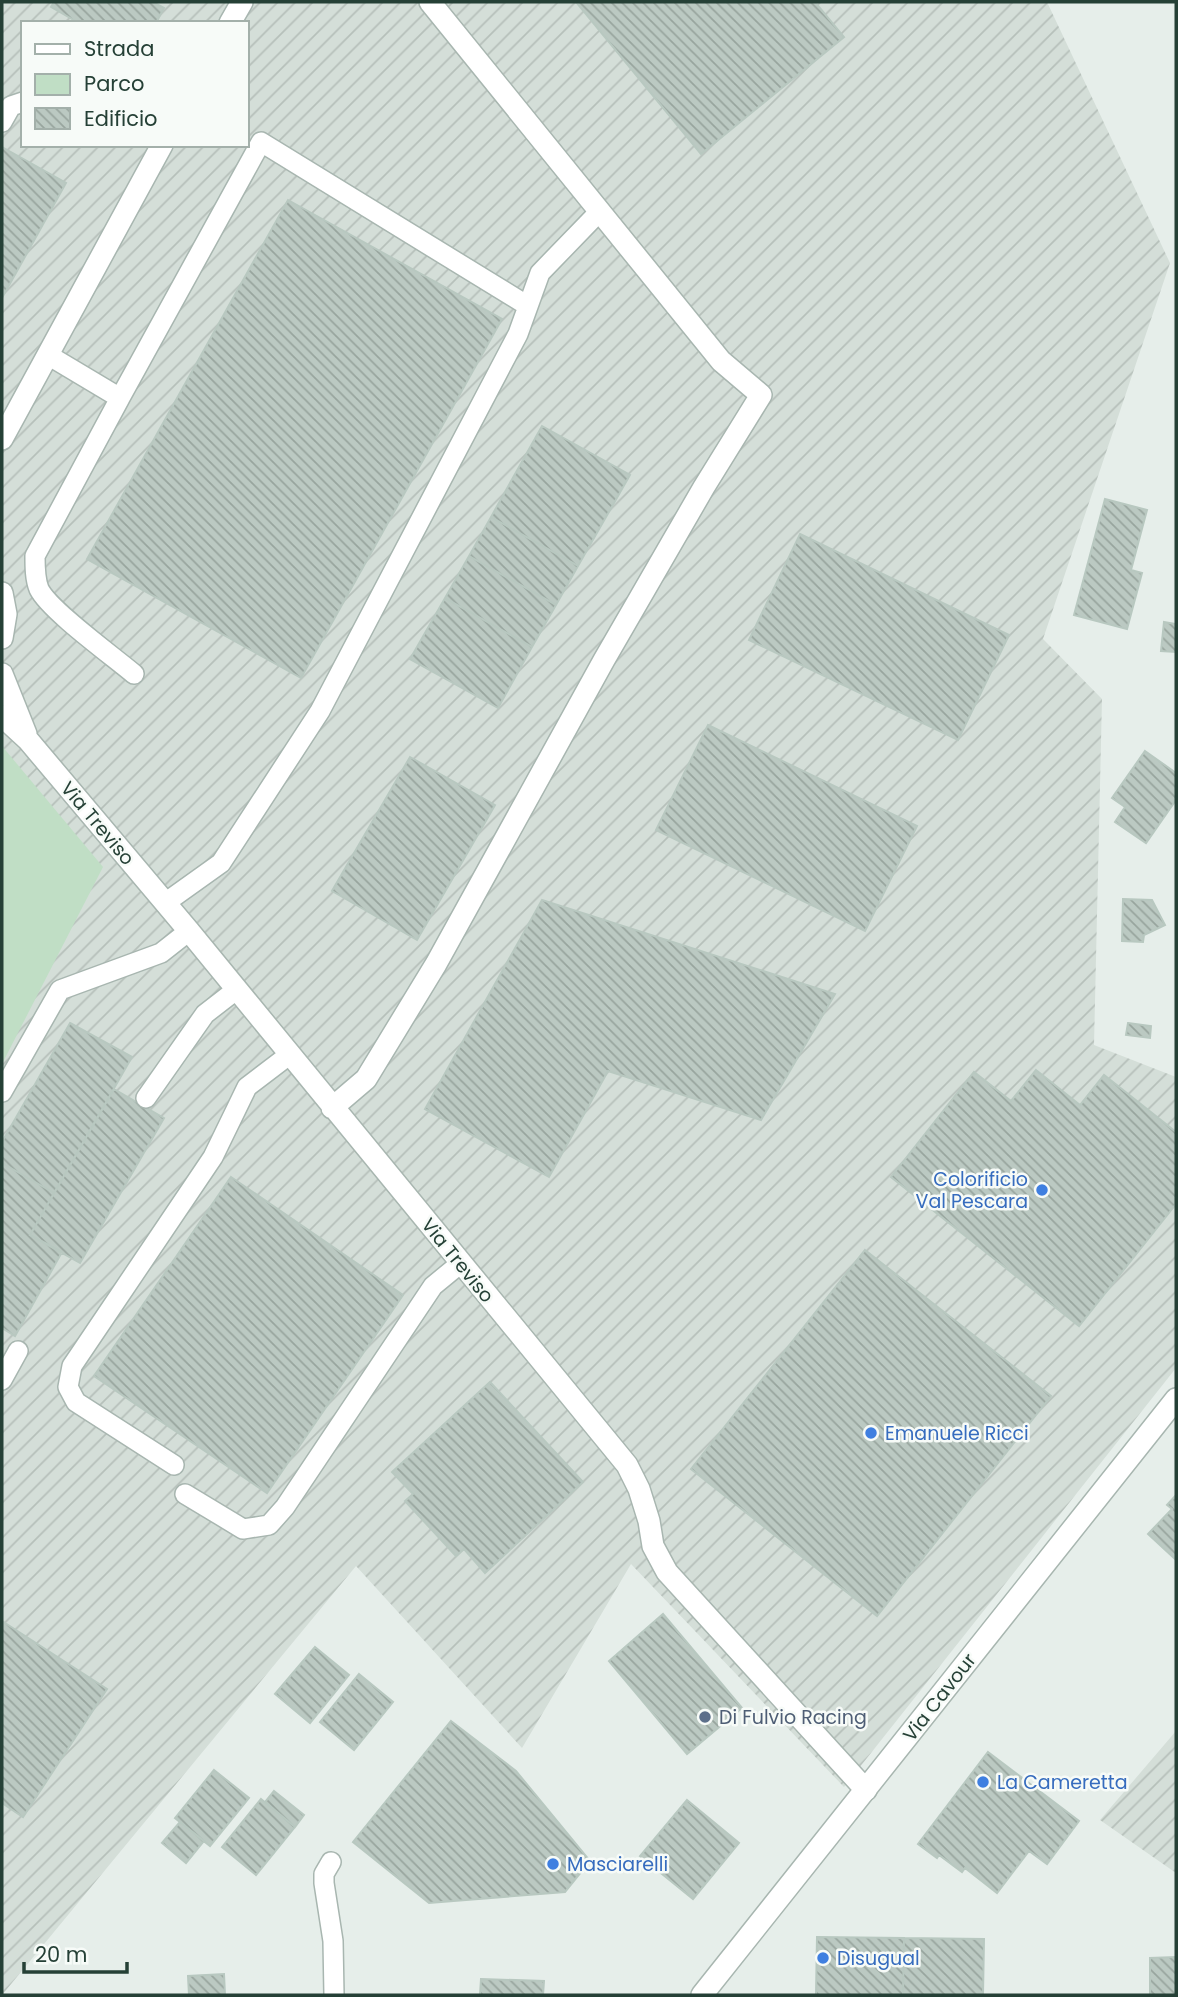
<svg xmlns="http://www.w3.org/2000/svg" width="1178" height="1997" font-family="Poppins,sans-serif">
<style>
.industrial{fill:url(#industrial-furrows);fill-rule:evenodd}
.green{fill:#c0dec5}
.building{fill:url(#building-back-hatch);stroke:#b8c8c0;stroke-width:2}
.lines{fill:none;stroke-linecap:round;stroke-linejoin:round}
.service-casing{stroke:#a8b6b0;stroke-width:22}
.minor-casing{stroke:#a8b6b0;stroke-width:24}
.tertiary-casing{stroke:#a8b6b0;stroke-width:24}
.service{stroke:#fff;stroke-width:19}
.minor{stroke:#fff;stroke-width:21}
.tertiary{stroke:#fff;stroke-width:21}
.shop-dot{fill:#3f7fe0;stroke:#f7fbf8;stroke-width:2.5}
.service-dot{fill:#5c6f8a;stroke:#f7fbf8;stroke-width:2.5}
.labels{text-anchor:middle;stroke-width:5;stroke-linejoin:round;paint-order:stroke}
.street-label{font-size:19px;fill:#254036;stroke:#f7fbf8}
.shop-label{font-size:19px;fill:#366cbe;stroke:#f7fbf8;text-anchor:start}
.service-label{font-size:19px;fill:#4e5e75;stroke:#f7fbf8;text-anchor:start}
</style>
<defs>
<pattern id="industrial-furrows" width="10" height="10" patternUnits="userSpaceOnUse" patternTransform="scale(1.75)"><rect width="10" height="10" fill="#d4ded8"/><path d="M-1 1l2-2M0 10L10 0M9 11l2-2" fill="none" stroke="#b6c0ba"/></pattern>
<pattern id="building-back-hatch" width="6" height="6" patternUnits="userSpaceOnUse" patternTransform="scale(1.75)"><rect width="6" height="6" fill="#bbc9c2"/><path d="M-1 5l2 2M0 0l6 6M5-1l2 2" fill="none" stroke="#98a59e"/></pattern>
</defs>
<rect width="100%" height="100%" fill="#e6eeea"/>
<path class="industrial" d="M2 2H1047L1170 263 1043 639 1102 699 1094 1045 1176 1077V1368L844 1787 631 1564 522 1748 356 1566 2 1995ZM23 23H247V145H23Z
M1176 1731V1873L1100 1820Z"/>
<path class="green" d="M2 746 103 867 2 1064Z"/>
<path class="building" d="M54 2H153L164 8 156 23H79L51 7Z
M576 2H815L844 37 701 154Z
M2 147 66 183 2 298Z
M288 200 502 319 301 678 87 559Z
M542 426 630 475 578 566 491 517Z
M1105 499 1147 510 1131 570 1142 573 1127 629 1074 615Z
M491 517 578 566 556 605 469 556Z
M800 534 1009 635 958 740 749 640Z
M469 556 556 605 532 647 445 598Z
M445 598 532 647 498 708 410 659Z
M1164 622 1176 624V652L1161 651Z
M708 725 917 826 865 931 656 830Z
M1145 751 1176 773V800L1146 843 1115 822 1125 807 1112 798Z
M410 757 495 805 417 940 332 891Z
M1123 899 1152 900 1165 925 1144 935 1143 942 1122 941Z
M542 900 835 994 761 1120 608 1071 549 1177 425 1109Z
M70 1023 132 1057 54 1193 2 1163V1142Z
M1128 1023 1151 1026 1150 1038 1126 1035Z
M1036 1070 1080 1105 1104 1075 1176 1132V1204L1079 1326 891 1177 974 1072 1011 1101Z
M114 1089 164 1118 80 1263 30 1235Z
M2 1163 54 1193 30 1235 62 1252 15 1336 2 1328Z
M231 1177 403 1295 267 1493 94 1376Z
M865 1250 1051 1396 877 1616 691 1469Z
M490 1382 583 1482 485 1573 464 1549 456 1556 405 1501 413 1494 392 1472Z
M1176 1495V1560L1148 1534 1172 1509 1167 1505Z
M663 1614 742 1708 687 1754 609 1661Z
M2 1621 107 1689 23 1817 2 1803Z
M315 1647 349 1675 310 1723 275 1694Z
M359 1674 393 1702 354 1750 320 1722Z
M451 1721 516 1771 590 1861 565 1892 429 1903 353 1842Z
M988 1752 1079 1821 1047 1864 1029 1851 997 1893 965 1868 962 1872 939 1855 937 1858 918 1844Z
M214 1770 249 1798 210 1846 175 1818Z
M274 1791 304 1815 295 1827 265 1802Z
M261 1799 295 1827 256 1875 222 1847Z
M687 1800 739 1843 693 1899 640 1856Z
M180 1822 204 1841 186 1863 162 1843Z
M817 1937 904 1938 903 1995H816Z
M904 1938 984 1939 983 1995H903Z
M1176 1957V1995H1150V1958Z
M224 1974 225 1995H189L188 1976Z
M481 1979 544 1981 543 1995H480Z"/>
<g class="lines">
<defs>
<path id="service" d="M2 122 11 106 23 102
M48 355 120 398 261 142 528 306
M120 398 35 556C35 567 35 579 39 589 49 610 114 657 134 674
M165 903 221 863 320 711 518 334 540 273 600 211
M2 1092 60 990 161 953 189 931
M146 1098 205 1014 236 990
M2 1380 18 1351
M174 1465 76 1402 68 1387 72 1366 213 1157 247 1087 289 1055
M185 1494 243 1529 269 1525 285 1507 433 1286 461 1263
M331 1862 324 1874V1883L333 1941 334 1995"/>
<path id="minor" d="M230 23 242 2
M2 439 162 145
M2 593 6 614 2 638
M2 674 26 734
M2 716 28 740 189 931 627 1465 639 1489 649 1521 653 1546 667 1572 866 1790
M332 1108 366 1079 436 964 604 660 704 487 761 395 721 361 430 2"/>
<path id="tertiary" d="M702 1995 1176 1399"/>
</defs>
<use href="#service" class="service-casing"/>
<use href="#minor" class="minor-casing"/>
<use href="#tertiary" class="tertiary-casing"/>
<use href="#service" class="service"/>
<use href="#minor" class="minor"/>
<use href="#tertiary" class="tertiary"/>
</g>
<g class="shop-dot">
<circle cx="1042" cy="1190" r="7"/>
<circle cx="871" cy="1433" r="7"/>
<circle cx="983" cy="1782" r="7"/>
<circle cx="553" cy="1864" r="7"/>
<circle cx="823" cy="1958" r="7"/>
</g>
<circle class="service-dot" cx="705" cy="1717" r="7"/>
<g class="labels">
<g class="street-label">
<text transform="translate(98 823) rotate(50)" y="7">Via Treviso</text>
<text transform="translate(458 1260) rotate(51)" y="7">Via Treviso</text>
<text transform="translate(939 1697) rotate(-52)" y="7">Via Cavour</text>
</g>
<g class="shop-label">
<text x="1028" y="1186" text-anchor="end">Colorificio<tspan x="1028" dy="22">Val Pescara</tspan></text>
<text x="885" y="1440">Emanuele Ricci</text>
<text x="997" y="1789">La Cameretta</text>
<text x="567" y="1871">Masciarelli</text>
<text x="837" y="1965">Disugual</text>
</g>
<g class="service-label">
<text x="719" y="1724">Di Fulvio Racing</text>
</g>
</g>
<rect width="1178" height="1997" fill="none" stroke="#254036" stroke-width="7"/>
<rect x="21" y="21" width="228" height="126" fill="#f7fbf8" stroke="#a3b0aa" stroke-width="2"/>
<rect x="35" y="44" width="35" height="10" fill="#ffffff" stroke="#a3b0aa" stroke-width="2"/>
<text x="84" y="56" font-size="21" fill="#254036">Strada</text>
<rect x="35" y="74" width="35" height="21" fill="#c0dec5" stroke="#a3b0aa" stroke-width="2"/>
<text x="84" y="91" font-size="21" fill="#254036">Parco</text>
<rect x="35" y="108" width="35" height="21" fill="url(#building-back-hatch)" stroke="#a3b0aa" stroke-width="2"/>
<text x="84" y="126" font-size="21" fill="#254036">Edificio</text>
<path d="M24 1962v10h103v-10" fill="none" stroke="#254036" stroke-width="3.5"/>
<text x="35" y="1962" font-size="21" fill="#254036" stroke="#f7fbf8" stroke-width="5" paint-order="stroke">20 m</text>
</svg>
